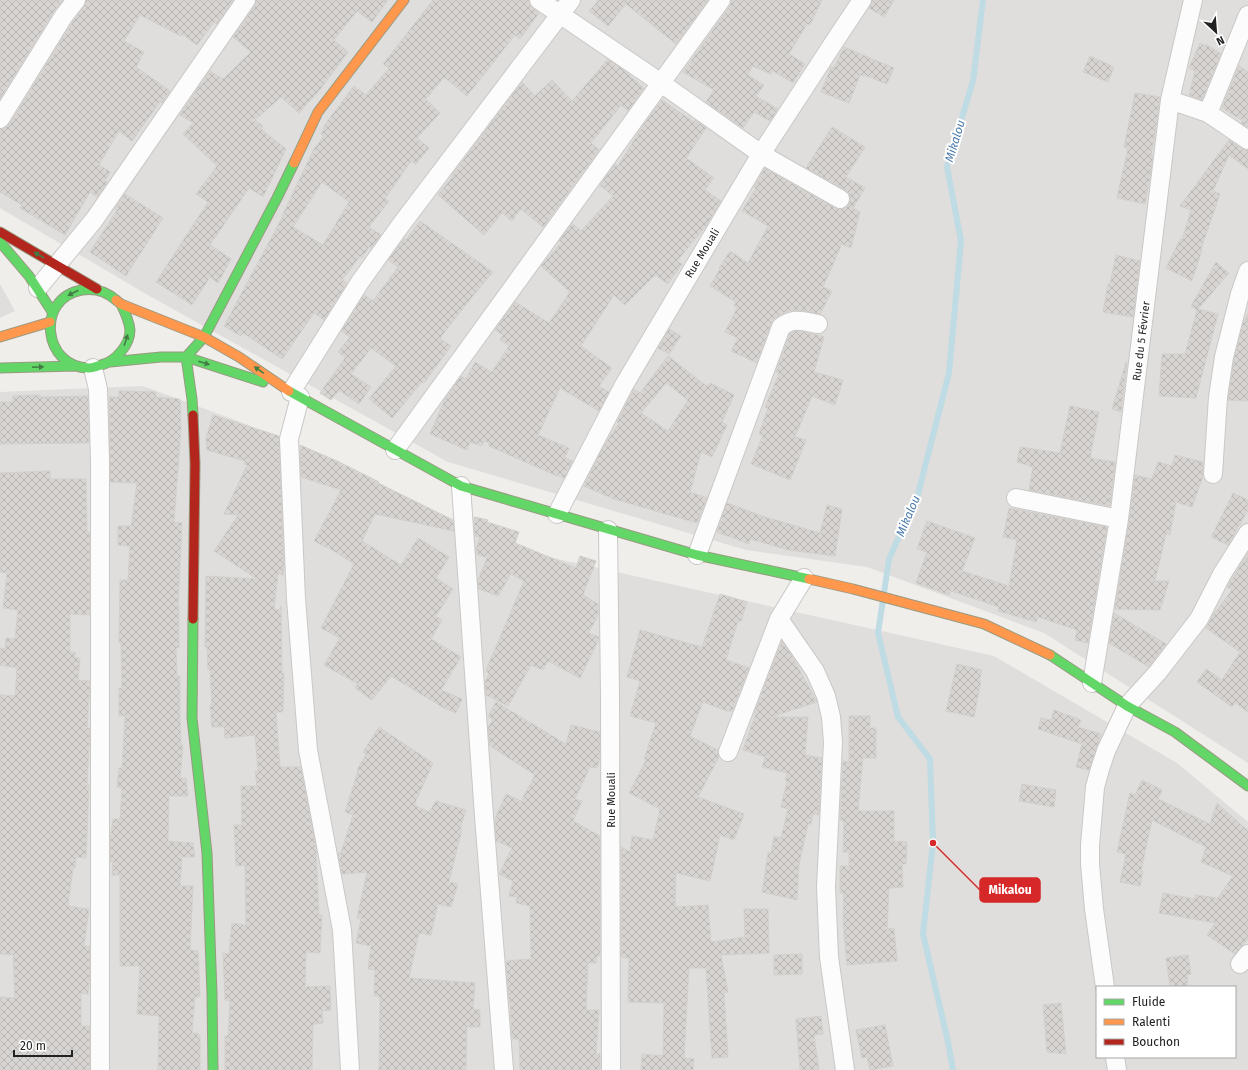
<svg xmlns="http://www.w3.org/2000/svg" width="1248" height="1070" font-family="'Fira Sans',sans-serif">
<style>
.residential{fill:#dfdedc;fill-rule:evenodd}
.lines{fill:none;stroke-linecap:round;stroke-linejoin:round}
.stream{stroke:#bfdbe3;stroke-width:6}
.building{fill:url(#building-cross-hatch);stroke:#d3d0cc;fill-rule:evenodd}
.street-casing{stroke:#c9c8c7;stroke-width:20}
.fast-casing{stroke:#999a82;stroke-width:11}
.slow-casing{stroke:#999a82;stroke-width:11}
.jam-casing{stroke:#999a82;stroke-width:11}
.street{stroke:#fdfcfc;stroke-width:18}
.fast{stroke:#63d668;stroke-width:9}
.slow{stroke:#ff974d;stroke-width:9}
.jam{stroke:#b3261e;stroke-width:9}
.oneway{fill:#427c45}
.labels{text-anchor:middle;stroke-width:4;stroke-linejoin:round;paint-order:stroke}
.street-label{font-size:11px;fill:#222;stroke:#fff}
.water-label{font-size:12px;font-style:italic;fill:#4a7aab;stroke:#fff}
.leader{fill:none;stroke:#d62828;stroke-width:1.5}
.callout-dot{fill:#d62828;stroke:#fff;stroke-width:1.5}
.callout{fill:#d62828;stroke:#d62828;stroke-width:1.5}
.callout-label{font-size:12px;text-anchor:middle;font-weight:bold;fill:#fff}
</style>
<defs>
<pattern id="building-cross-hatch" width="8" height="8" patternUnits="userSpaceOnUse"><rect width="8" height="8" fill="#d7d4d2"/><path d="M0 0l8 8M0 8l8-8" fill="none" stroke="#b8b6b4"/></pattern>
</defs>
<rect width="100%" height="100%" fill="#f0eeeb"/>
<path class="residential" d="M0 0H1248V763L1044 633 867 567 746 550 448 462 146 294 0 208Z
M0 284 15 311 0 318Z
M143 386 246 424 522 551 994 656 1177 763 1248 822V1070H0V392ZM1097 987H1235V1057H1097Z"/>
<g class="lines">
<path class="stream" d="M953 1070 948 1042 923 934 933 843 930 759 898 717 878 633 889 559 918 494 949 373 961 241 947 167 973 81 983 0"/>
</g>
<path class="building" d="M0 0H63L54 11 0 99Z
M86 0H233L217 24 214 22 197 45 182 34 181 36 140 15 124 41 144 52 136 67 170 91 162 103 160 102 132 141 119 131 99 165 110 172 105 181 107 182 97 197 90 192 65 235 20 208 22 205 0 192V129L5 128 9 125 72 23 84 6Z
M256 0H388L372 22 357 11 334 40 348 52 319 91 299 113 281 97 255 120 263 126 261 129 286 149 263 197 249 188 210 245 231 259 218 283 210 277 192 305 156 282 208 202 196 194 217 166 183 134 193 123 180 115 201 84H202L210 71 223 79 251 52 233 37 255 6Z
M433 0H529L530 5 539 13 520 39 515 35 467 96 444 77 426 99 440 113 417 138 429 148 416 164 411 161 385 199 389 201 369 227 381 235 371 248 369 247 362 258 360 256 342 280 347 283 324 320 314 313 282 359 243 333 241 336 224 326 283 216H282L314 149 324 136 321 134 326 123 354 86 366 95 389 68 383 64ZM322 182 349 202 323 245 293 227Z
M599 0H708L676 44 626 4 608 26 589 11Z
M731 0H822L810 25 807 24 789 54 805 64 793 83 773 71 771 74 752 66 748 75 764 85 756 96 778 109 770 121 754 112 743 128 706 102 714 90 683 72 730 6Z
M872 0H894L884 17 869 8Z
M1200 43 1206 46V44L1221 54 1202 100 1189 95 1195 71 1189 68Z
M844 47 894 68 887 84 864 75 863 76 860 75 849 103 821 92 831 67 834 68Z
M1090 56 1114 67 1108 82 1083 72Z
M608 59 621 68 644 88 628 111 621 105 591 143 599 150 543 227 521 209 512 221 502 213 484 235 438 195 453 176 452 175 522 82 535 96 552 80 572 101Z
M1239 66 1248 72V127L1241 123 1243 121 1222 108Z
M1135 93 1160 97 1155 133 1151 156H1153L1149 183 1145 204 1117 198 1128 148 1124 147Z
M662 100 694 122 695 120 706 128 686 158 714 178 705 190 721 201 706 226 677 261 682 264 668 284 655 275 625 305 614 295 581 346 612 368 599 386 609 392 599 411 560 388 538 435 569 448 565 458 573 461 564 478 557 475V476L489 446V443L484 441 482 446 470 442 467 450 430 434 445 399 461 376 466 379 475 362 492 372 509 346 500 340 503 335 495 330 515 302 549 323 570 292 541 266 561 243 559 241 572 223 581 231 613 196 600 185 615 164 618 166 644 124Z
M832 127 865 147 846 177 865 188 853 208 860 212 851 248 842 244 823 287 832 291 820 314 805 311 793 310 785 312 775 318 771 323 757 363 731 351 738 338 725 332 737 308 734 306 736 302 710 286 720 269 719 268 730 251 748 263 768 226 742 211 756 188 754 187 765 168 835 208 840 209 846 208 849 205 850 199 849 193 846 190 806 168Z
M1229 140 1242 149 1248 150V169L1229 155 1213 191 1220 194 1201 249 1202 250 1192 281 1166 268 1180 239 1182 240 1191 210 1180 206Z
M125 194 163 218 126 276 90 252 117 210 115 209Z
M420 221 493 272 472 297 440 338 451 346 424 383 422 382 392 418 369 399 396 366 371 348 351 374 371 387 359 404 339 390 331 400 320 393 345 358 338 352 350 337 341 331 364 295 373 301 398 267 388 260 404 238 406 240Z
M1116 255 1140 261 1133 317 1103 312 1108 284H1110Z
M1216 262 1229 273 1198 309 1218 314 1196 398 1159 396 1162 354H1185L1197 310 1191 306Z
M1248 313V401L1228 400 1234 359 1243 323Z
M669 329 681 336 669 354 658 348Z
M796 331 806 332 824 337 814 372 843 380 835 405 812 396 795 437 806 440 790 480 751 464 763 435 759 434 768 408 765 407 779 374 776 372 790 334Z
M668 356 708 387 710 383 734 395 722 422 727 425 712 457 701 452 690 492 707 498 697 523 614 499 584 486 603 447 619 423 617 422 634 389 640 393ZM666 383 688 400 668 431 641 413Z
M1126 362H1127L1121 412 1112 409Z
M119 391 156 392V397L179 399 180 400 181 429 174 522 182 523 178 607 179 606V648H176L177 676H180V718L181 745H182L183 746 180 778H186L188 796H169L168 841 193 843 195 857H182L180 886H193L190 950 198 951 200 997H195L192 1033H198V1035H200V1070H158L159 1016 137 1014 140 966H120V875H112L113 862H110V840L113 819H120L122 788 117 787 119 768H122L125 716H119V688H122L121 643H119L120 580H128L130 546 118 545V526H131L137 483 110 482 109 397H119Z
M40 395V397L88 396 89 443 0 444V402H13V396Z
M1070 406 1099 412 1090 458 1115 462 1110 506 1029 490 1033 467 1017 462 1020 447 1060 453Z
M213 415 279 436 284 564 283 575 278 574 274 609 279 610V611L281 606 282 674 284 673 283 712H276L280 767H301L316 848 319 915H322L320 953 306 952 305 987 330 986 331 1010 322 1011 323 1023 313 1024 312 1070H225V1036H228L230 1001 225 1000 223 953 229 954 232 923 246 925 245 865 236 866 234 825H242L241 786H257L255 771H258L255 735 225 738 224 727H212L210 705H212L210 670H208L207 647H205L206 576 257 579 214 551 238 515 224 514 247 465 244 464 245 461 207 450 206 438Z
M300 445 337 461 379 482 378 483 453 520 454 531 375 514 362 541 401 565 418 538 449 557 436 578 453 589 436 616 442 620 431 639 461 657 441 690 462 699 456 713 444 708 391 676 372 700 355 688 358 684 324 665 340 638 321 628 354 564 332 550 314 541 341 490 301 477Z
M1175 455 1203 462V476L1192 507 1176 502 1170 535 1166 534 1155 581H1169L1160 610 1115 609 1129 521 1135 475 1152 479 1158 462 1172 466Z
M50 471V479H86L87 532H90V615L70 614V652H75V658H80L78 680 90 681 87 728H90L87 785H89L86 858 76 857 75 868H73L68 906 89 909 84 946H90V973L88 994 81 993V1026H90V1070H0V997L15 998 13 955 0 954V695L15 696 17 668 0 665V648L5 649 6 638 15 639 18 610 3 608 7 573 0 572V473Z
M1233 493 1248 500V510L1228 545 1211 537Z
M727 503 765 517 820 533 827 505 842 509 835 556 788 550 750 539 749 544 717 532Z
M1009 508 1107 527 1088 643 1075 640 1077 630 1038 617 1036 622 998 611 999 607 951 591 949 595 916 583 927 552 917 549 927 521 975 538 962 571 1009 586 1017 540 1003 537Z
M474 517 488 520 487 522 519 532 515 543 576 568 580 556 596 561 583 595 598 604V616L588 633 599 637V639L580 678 548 661 543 670 531 665 508 706 486 695 485 682 489 674 486 670 524 581 511 574 498 596 479 589 478 580 487 558 476 554V549L480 537 475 536Z
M1248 553V712L1235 703 1232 707 1197 682 1206 669 1222 680 1240 652 1206 628 1213 615 1232 590 1227 587Z
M720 594 747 602 741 621H738L726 660 749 668 732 711H727L703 702 690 736 718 750 719 757 698 797 744 814 734 840 720 835 710 881 676 873 675 907 708 905 711 942 745 937 744 909H768L769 953 721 955 728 992 724 993 728 1057 712 1058 706 968H689L684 1058 694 1059 693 1070H641L642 1054 663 1056 664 1003 628 1002 629 958 621 957V847L630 852 632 836 653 840 660 809 629 793 646 760 644 759 656 723 630 716 640 681 627 677 640 630 702 647Z
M1114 613 1166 644 1149 667 1109 643Z
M782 641 793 658 817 702 771 717H808L805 755 822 758 819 815 813 814 811 824H808L799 865 797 900 762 892 768 852 771 853 774 836 781 838 788 809 781 807 787 781 785 780 787 773 762 767 765 757 743 750 756 713H754Z
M957 664 982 670 979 681H981L974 717 946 711Z
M496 702 566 744 571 725 600 732V758L597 768 590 767 575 799 582 801 573 821 600 836V956H597L596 963H588L586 1010H599L596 1054H600V1070H520L519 1039H512L510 1002H509L506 961 531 959 530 906 516 903 517 897 509 896 513 881 499 874 512 848 496 841 495 819 506 794 521 801 535 775 490 746 488 727 493 720 488 716Z
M1054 710 1081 720 1078 727 1101 734 1089 770 1076 767 1082 744 1038 729 1041 718 1051 720Z
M849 716H870V728H876V758H863L858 811H894V841L907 842 906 864H902L903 887 889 888 887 929 894 928 897 961 847 965 843 921 844 893H840V866H849V852H843L844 821 840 820 843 761 849 762Z
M379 727 433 763 414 805 429 812 436 801 466 810 460 829H462L449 882 458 884 451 907 438 904 431 935 419 933 409 978 475 983 473 1009 480 1010V1027H467L466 1070H379L380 999 379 996H374L375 970 368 969 371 946 356 943 361 919 357 918 367 872 342 874 338 853H341L353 815 345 812 358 771 357 770 366 754 363 752Z
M1142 780 1162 790 1158 799 1210 824 1217 803 1248 831V939L1235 954 1207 935 1215 923 1159 913 1163 893 1195 899V895L1218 898 1233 876 1201 862 1206 847 1152 820 1141 871H1143L1140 886 1120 882 1126 854 1117 852 1130 793 1135 795Z
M1022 784 1056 790 1054 807 1019 801Z
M802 954V974L774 975V955Z
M1188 955 1191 974 1187 975 1188 987H1170L1166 958Z
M1061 1003 1066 1054 1047 1052 1043 1005Z
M821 1016 823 1034 814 1035 819 1070H800L796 1019Z
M885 1025 893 1066 870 1070 867 1057 862 1058 856 1030Z"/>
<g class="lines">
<defs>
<path id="street" d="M539 0 661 83 761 154 840 199
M1170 100 1208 113 1248 140
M1208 113 1248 15
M0 119 63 17 76 0
M38 288 94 220 246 0
M93 368 98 389 100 460V1070
M291 392 360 282 400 226 571 0
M300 397 289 439 296 599 308 750 342 930 350 1070
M395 450 721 0
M1213 474 1218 397 1224 357 1240 294 1248 271
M461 486 484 816 504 1070
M1016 498 1119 519
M557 514 624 385 761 154 838 36 862 0
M608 530 610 695 611 1070
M697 555 781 327C793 317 803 321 818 324
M779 619 815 671 826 696 831 717 833 742 826 887 829 957 845 1070
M1092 683 1119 519 1170 100 1193 0
M728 752 779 619 804 578
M1240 964 1248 954
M1105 987 1094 909 1090 864V845L1095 787 1100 769 1106 751 1127 706 1158 672 1199 619 1222 574 1248 533
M1115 1057 1117 1070"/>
<path id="fast" d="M0 242 29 276 53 313
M116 300C106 291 95 288 82 290 35 298 43 368 89 368 93 368 97 366 101 365 115 362 130 345 130 330 129 320 125 312 121 304
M110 362 161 357H186L263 382
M0 368 76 366
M289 391 461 486 697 555 809 579
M193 415 192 399 186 357 204 337 277 198 294 163
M193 619 192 718 207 853 212 995 213 1070
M1050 655 1127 706 1175 732 1248 786"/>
<path id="slow" d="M294 163 318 112 404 0
M116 300 121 304 204 337 239 357 289 391
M0 337 50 322
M809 579 853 589 984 624 1050 655"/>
<path id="jam" d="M0 232 97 289
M193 415 195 464 193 619"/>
</defs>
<use href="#street" class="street-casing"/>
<use href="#fast" class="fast-casing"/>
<use href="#slow" class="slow-casing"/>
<use href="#jam" class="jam-casing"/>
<use href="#street" class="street"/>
<use href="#fast" class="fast"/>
<use href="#slow" class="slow"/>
<use href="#jam" class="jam"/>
</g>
<defs><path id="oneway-solid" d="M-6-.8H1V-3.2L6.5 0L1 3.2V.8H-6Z"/></defs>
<g class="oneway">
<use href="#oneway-solid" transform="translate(39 255) rotate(-150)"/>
<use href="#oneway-solid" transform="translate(73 293) rotate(153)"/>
<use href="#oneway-solid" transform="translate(126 340) rotate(-72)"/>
<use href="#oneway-solid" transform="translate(204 363) rotate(16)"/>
<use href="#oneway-solid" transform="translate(38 367) rotate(-2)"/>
<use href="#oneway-solid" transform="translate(259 370) rotate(-145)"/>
</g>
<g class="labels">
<g class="street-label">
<text transform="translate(702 253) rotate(-59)" y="4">Rue Mouali</text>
<text transform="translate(1141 341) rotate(-83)" y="4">Rue du 5 Février</text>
<text transform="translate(611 800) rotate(-90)" y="4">Rue Mouali</text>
</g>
<g class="water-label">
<text transform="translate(955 141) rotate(-73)" y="4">Mikalou</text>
<text transform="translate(908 516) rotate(-67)" y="4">Mikalou</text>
</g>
</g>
<path class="leader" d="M933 843L980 890"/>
<circle class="callout-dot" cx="933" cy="843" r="4"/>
<rect class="callout" x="980" y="878" width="60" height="24" rx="4"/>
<g class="callout-label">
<text x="1010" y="894">Mikalou</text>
</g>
<rect x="1096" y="986" width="140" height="72" fill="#ffffff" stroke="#a7a7a7"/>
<rect x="1104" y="999" width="20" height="6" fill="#63d668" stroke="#a7a7a7"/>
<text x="1132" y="1006" font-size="12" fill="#222222">Fluide</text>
<rect x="1104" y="1019" width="20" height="6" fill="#ff974d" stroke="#a7a7a7"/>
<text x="1132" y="1026" font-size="12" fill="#222222">Ralenti</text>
<rect x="1104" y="1039" width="20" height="6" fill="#b3261e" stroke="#a7a7a7"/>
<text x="1132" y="1046" font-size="12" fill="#222222">Bouchon</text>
<g transform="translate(1216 32) rotate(154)" stroke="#ffffff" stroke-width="3" paint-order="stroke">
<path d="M0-3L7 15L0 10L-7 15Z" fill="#222222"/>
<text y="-6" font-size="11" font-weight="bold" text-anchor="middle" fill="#222222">N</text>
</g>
<path d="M14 1050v6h58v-6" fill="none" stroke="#222222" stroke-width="2"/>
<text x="20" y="1050" font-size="12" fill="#222222" stroke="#ffffff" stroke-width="3" paint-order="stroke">20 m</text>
</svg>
